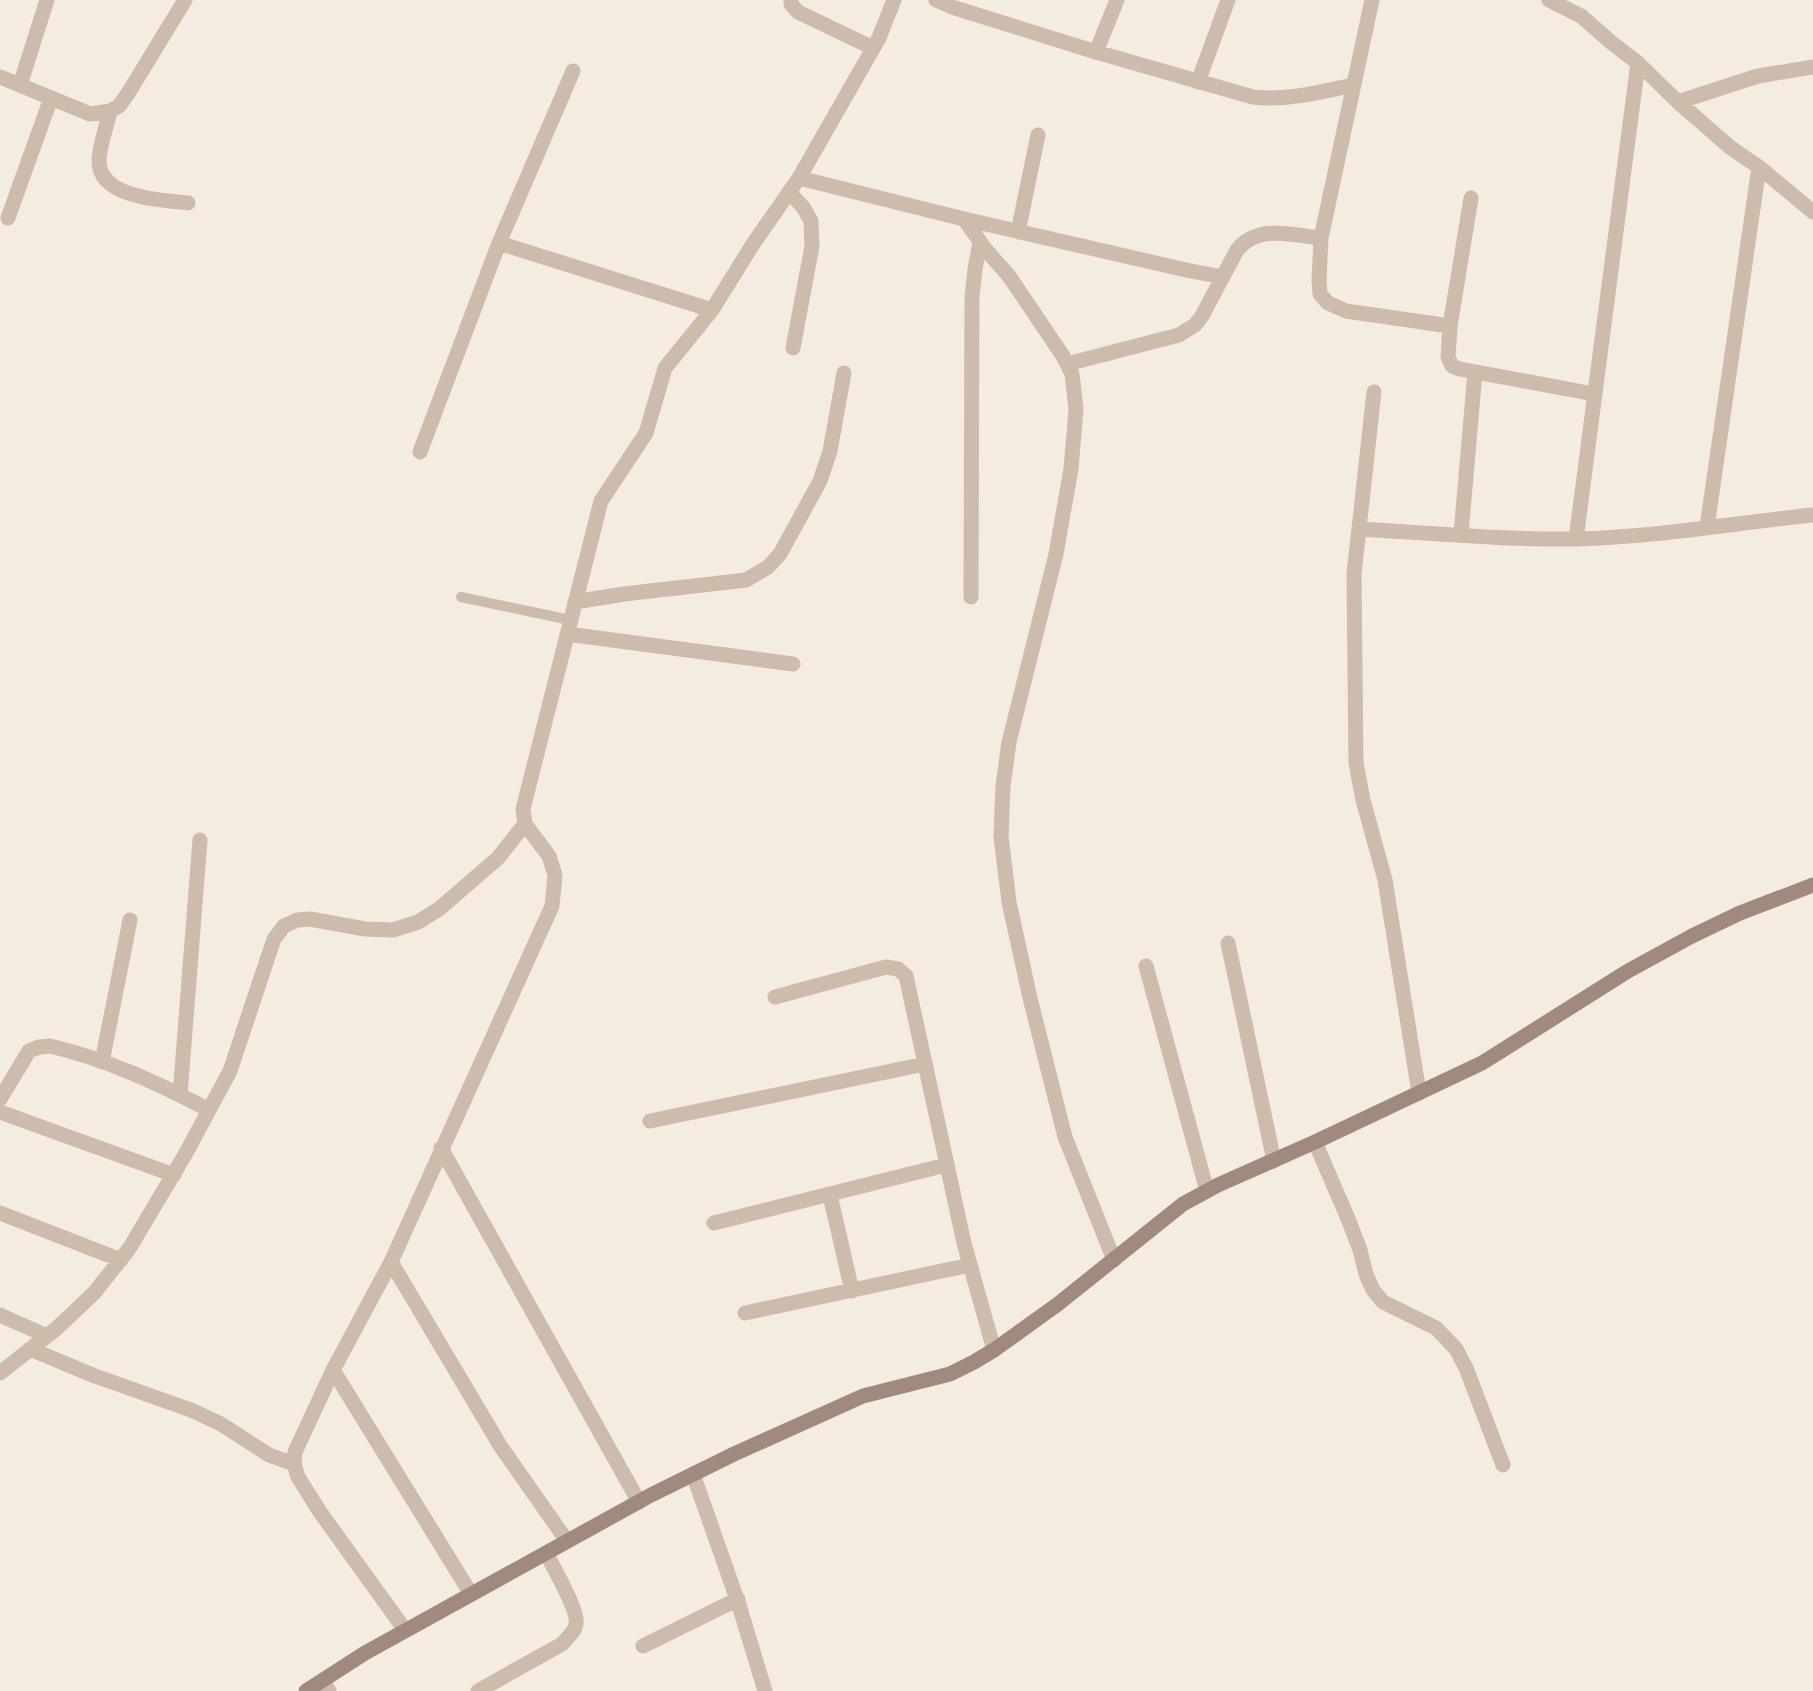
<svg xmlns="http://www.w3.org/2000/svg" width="1813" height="1691" font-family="Poppins,sans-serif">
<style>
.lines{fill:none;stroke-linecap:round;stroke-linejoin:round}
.lane{stroke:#cdbbac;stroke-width:10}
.street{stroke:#cdbbac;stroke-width:15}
.secondary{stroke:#a18a7d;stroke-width:15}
</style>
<rect width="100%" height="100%" fill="#f4ebe1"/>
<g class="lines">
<path class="lane" d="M461 597 570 620"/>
<path class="street" d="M791 0V4L798 12 873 48
M936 0 952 7 1096 52 1253 97C1287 101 1320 92 1353 85
M1372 0 1321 238 1319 280 1320 294 1328 303 1346 311 1450 326
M1549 0 1581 16 1612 43 1638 63 1678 102 1731 148 1759 167 1813 212
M1096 52 1117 0
M0 77 90 114 110 111 119 106 127 95 185 0
M1198 82 1228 0
M20 85 47 0
M1678 102 1758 76 1813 67
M110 111C107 126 99 147 99 161 99 198 161 200 188 203
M799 178 964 219 1186 270 1223 277
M789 192 803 207 811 221 812 246 793 348
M1471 198 1450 326 1448 357 1452 366 1460 369 1594 394
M8 218 51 98
M964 219 986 250 1009 276 1063 356 1072 374 1076 409 1071 469 1056 554 1009 742 1003 786 1001 836 1009 902 1030 998 1065 1137 1114 1260
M1018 232 1038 135
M499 243 712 310
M1067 364 1179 335 1195 325 1202 316 1237 250C1258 224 1291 235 1321 238
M1374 392 1354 574 1356 763 1363 800 1385 880 1419 1093
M420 452 499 243 573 71
M1707 527 1759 167
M1359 529C1431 533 1505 540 1577 539 1656 537 1735 523 1813 515
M1461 534 1475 372
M1576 539 1638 63
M971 597 972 297 975 269 980 242
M575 602 624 594 746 580 768 567 780 554 820 481 830 451 844 373
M567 634 793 664
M1228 943 1274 1161
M1146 966 1207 1191
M775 997 886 967 898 969 906 976 964 1243 994 1350
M102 1062 130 920
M180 1095 200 840
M0 1099 29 1051 39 1047 50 1046C106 1059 158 1083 209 1110
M0 1112 174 1175
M650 1121 925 1064
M1315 1142 1349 1221 1360 1250 1366 1274 1373 1290 1383 1302 1436 1328 1456 1349 1466 1368 1503 1465
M441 1148 639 1502
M830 1195 852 1291
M0 1213 121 1260
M714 1223 946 1165
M391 1262 501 1447 567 1541
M745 1313 970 1265
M0 1315 47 1336
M30 1349 95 1376 191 1410 221 1424 269 1455 294 1464
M333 1370 471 1594
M0 1373 57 1328 94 1293 129 1249 186 1153 230 1071 274 939 284 926 297 920 310 919 365 929 393 930 418 922 439 909 498 858 525 824
M693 1474 739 1605 765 1691
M405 1630 320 1512 298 1477 294 1464 295 1452 333 1370 391 1262 552 906 555 875 549 856 525 824 523 809 601 501 646 433 665 368 712 310 753 244 799 178 879 38 894 0
M643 1646 738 1599
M322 1681 329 1691
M478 1691 562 1644C567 1638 575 1632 576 1624 579 1611 553 1567 546 1553"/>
<path class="secondary" d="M306 1691 365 1653 651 1495 734 1454 863 1396 950 1374 974 1362 994 1350 1058 1304 1183 1204 1218 1185 1315 1142 1482 1063 1628 971 1692 936 1740 913 1813 885"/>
</g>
</svg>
